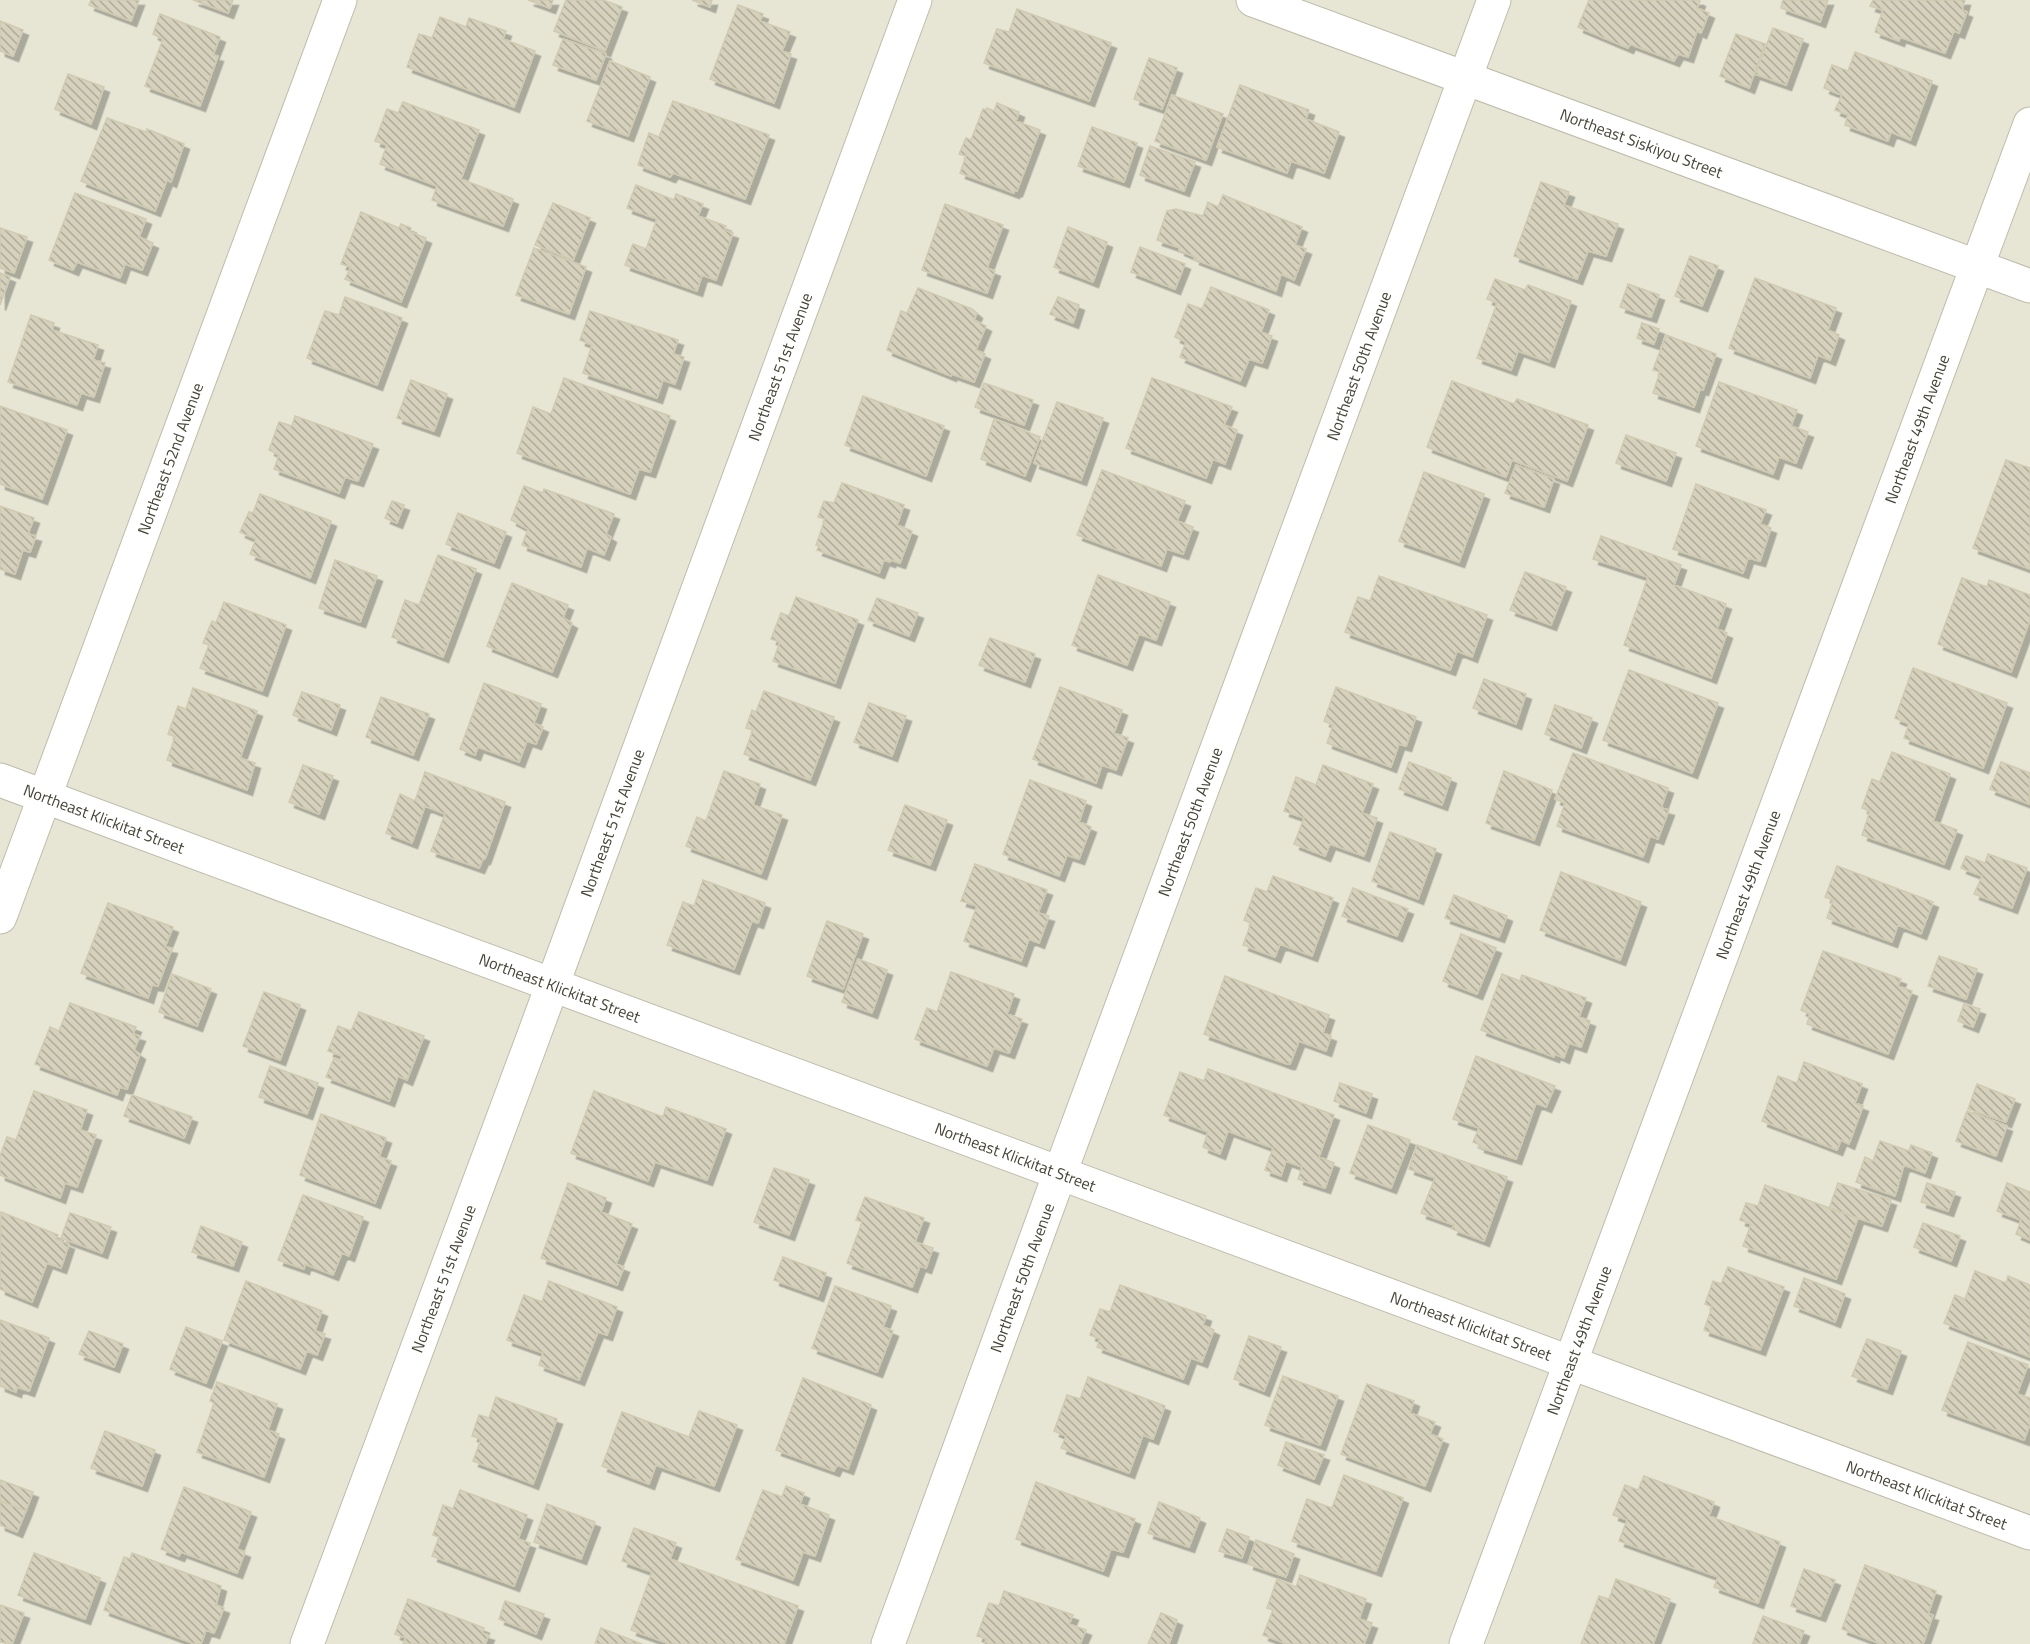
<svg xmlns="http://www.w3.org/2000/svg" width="2030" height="1644" font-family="'Titillium Web',sans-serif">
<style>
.residential{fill:#e7e6d5}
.building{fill:url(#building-back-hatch);stroke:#d0cab0;stroke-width:1.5;filter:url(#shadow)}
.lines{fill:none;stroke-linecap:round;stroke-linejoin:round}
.minor-casing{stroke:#bfbcaa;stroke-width:35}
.minor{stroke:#fff;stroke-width:33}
.labels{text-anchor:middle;stroke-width:4.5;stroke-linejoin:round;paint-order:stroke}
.street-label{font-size:16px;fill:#474436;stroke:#fff}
</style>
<defs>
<pattern id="building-back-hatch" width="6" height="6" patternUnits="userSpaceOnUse" patternTransform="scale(1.5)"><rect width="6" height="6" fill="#d5d1bd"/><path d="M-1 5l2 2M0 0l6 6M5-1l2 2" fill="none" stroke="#afab9a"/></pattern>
<filter id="shadow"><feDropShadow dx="5.5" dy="5.5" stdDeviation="0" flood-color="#0004"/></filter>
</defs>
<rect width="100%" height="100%" fill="#f4f2e7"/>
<path class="residential" d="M0 0H2030V1644H0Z"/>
<path class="building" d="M91 0H139L131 21 89 5Z
M193 0H233L228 13Z
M528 0H553L550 8Z
M566 0H603L622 7 605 51 554 31Z
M692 0H712L710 7Z
M1589 0H1698L1700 1 1697 8 1709 13 1701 33 1697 31 1688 57 1678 54 1674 61 1630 44 1628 48 1578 27Z
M1783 0H1828L1820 22 1781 8Z
M1873 0H1965L1962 10 1967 12 1959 33 1954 31 1945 53 1900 37 1899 41 1875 32 1883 10 1870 6Z
M738 5 763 14 760 21 790 32 782 51 791 54 774 103 710 79Z
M1017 9 1111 43 1089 101 984 63 997 29 1009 32Z
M160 14 220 37 213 55 218 56 200 106 145 86 163 39 153 34Z
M440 17 466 27 469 18 506 31 503 39 535 51 514 107 407 67 419 34 432 38Z
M0 21 23 30 13 56 0 51Z
M1773 28 1803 39 1786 85 1755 74Z
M1736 34 1765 44 1749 88 1720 76Z
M563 39 606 54 596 80 553 65Z
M1855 52 1932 81 1910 140 1891 132 1888 141 1845 125 1848 115 1835 110 1842 95 1824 88 1832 65 1848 71Z
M1149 58 1177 68 1162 109 1134 99Z
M610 61 650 77 628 136 587 121Z
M68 74 104 87 91 124 55 109Z
M1240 85 1309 110 1306 119 1339 132 1324 173 1291 161 1287 173 1217 147Z
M1172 95 1223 114 1206 160 1155 141Z
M673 101 769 135 745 199 673 173 670 177 638 165 649 133 659 137Z
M403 102 479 130 461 179 513 199 503 226 432 200 437 186 380 164 387 145 375 141 387 109 398 113Z
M997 103 1019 112 1016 121 1040 130 1017 191 1015 190 1014 193 960 173 966 156 959 154 966 138 971 140 983 109 986 110 987 108 994 111Z
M107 118 146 132 147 129 184 144 171 182 167 180 155 211 81 181Z
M1092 127 1137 143 1124 182 1078 166Z
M1150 146 1195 162 1184 191 1140 175Z
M1541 182 1569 192 1564 205 1618 224 1606 256 1588 251 1577 279 1514 256Z
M636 185 674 200 676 194 703 204 698 216 726 226 724 230 733 233 716 280 702 275 697 291 625 265 633 244 646 249 657 219 627 208Z
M75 193 146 219 139 237 153 243 142 270 125 264 120 278 77 262 73 270 49 260Z
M1223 195 1302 227 1295 245 1306 249 1294 280 1281 274 1276 291 1194 259 1195 257 1179 250 1180 248 1157 240 1167 211 1176 209 1203 216 1208 202 1218 207Z
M553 203 590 218 573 260 535 245Z
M945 204 1003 225 987 268 995 271 987 293 922 270Z
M361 212 399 228 401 224 411 228 410 232 426 238 401 302 345 279 351 267 341 264Z
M1068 227 1107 242 1093 282 1054 267Z
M0 228 27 237 14 273 0 268Z
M1140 247 1185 264 1175 289 1131 272Z
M534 248 586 267 569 314 516 295Z
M1690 256 1718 266 1702 306 1675 296Z
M0 273 10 277 0 305Z
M1755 278 1836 308 1828 330 1839 335 1830 360 1818 355 1810 378 1729 348Z
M1495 279 1525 290 1528 285 1571 301 1549 362 1518 351 1511 370 1477 358 1497 303 1487 299Z
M1628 284 1659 295 1651 317 1620 307Z
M1211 287 1269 310 1261 332 1272 336 1262 363 1249 359 1240 381 1180 357 1186 342 1175 337 1188 304 1202 309Z
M918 288 972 309 977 313 974 320 986 326 976 350 985 354 974 382 952 374 951 376 887 350 901 311 907 313Z
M345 297 402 318 377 385 307 358 325 311 339 315Z
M1058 297 1079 305 1073 323 1050 314Z
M590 311 678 340 673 354 684 357 675 384 663 380 657 398 583 373 592 345 580 340Z
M31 315 54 323 52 330 98 345 93 360 105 363 94 397 81 393 77 405 8 382Z
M1642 323 1659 329 1654 344 1637 338Z
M1666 335 1716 354 1703 390 1700 389 1694 407 1653 393 1660 372 1653 370Z
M564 378 670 416 650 472 639 469 630 494 517 453 533 407 551 414Z
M1152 378 1232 407 1224 425 1237 430 1225 464 1213 459 1206 478 1126 448Z
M411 380 447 394 434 431 397 418Z
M1452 381 1514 404 1517 399 1588 425 1567 481 1512 460 1506 477 1427 447Z
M1719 382 1797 410 1791 426 1808 432 1796 463 1779 457 1773 474 1696 446Z
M984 383 1033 400 1024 425 975 407Z
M863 396 944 426 926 476 845 445Z
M1057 402 1103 418 1081 480 1034 463Z
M0 406 67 430 42 499 0 484Z
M295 416 373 444 358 481 345 477 339 493 274 469 279 455 269 450 279 422 292 426Z
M994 419 1040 437 1025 476 981 459Z
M1626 435 1676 453 1666 481 1616 463Z
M2006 460 2030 468V569L1973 548Z
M1516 465 1554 479 1544 507 1505 493Z
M1102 470 1185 501 1177 521 1193 527 1183 554 1167 549 1161 566 1077 535Z
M1424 472 1484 494 1459 562 1399 541Z
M842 483 904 505 897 525 912 531 900 563 891 560 890 562 884 560 879 573 817 550 819 546 816 545 825 519 818 517 824 501 834 503Z
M1696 484 1766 510 1760 524 1771 528 1760 561 1748 558 1743 573 1673 549Z
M524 486 543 493 544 489 614 514 606 534 611 537 604 555 587 548 581 567 522 545 528 529 511 520Z
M260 494 331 521 310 578 250 554 256 539 240 532 249 512 253 513Z
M392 501 404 505 397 523 385 518Z
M0 506 34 518 28 534 36 536 30 552 23 550 15 574 0 569Z
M458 513 506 532 494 563 446 544Z
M1601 536 1681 565 1674 585 1726 604 1717 629 1727 633 1711 678 1624 645 1648 577 1593 559Z
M438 555 476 569 443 657 392 637 405 600 419 605Z
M335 560 377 576 360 622 319 608Z
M1525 572 1566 587 1551 625 1510 610Z
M1098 575 1170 602 1156 640 1139 634 1127 665 1072 645Z
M1379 576 1487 615 1472 657 1457 651 1450 670 1345 632 1358 597 1370 601Z
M1962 578 1987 587 1989 580 2030 595V620L2011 672 1938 644Z
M512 583 568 605 563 618 572 623 552 672 487 646Z
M796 597 858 620 835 683 773 661 780 642 771 639 781 613 789 616Z
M877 598 918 613 909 636 868 620Z
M224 602 286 625 262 691 200 668 209 645 203 643 212 621 216 623Z
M990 638 1035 654 1025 682 979 665Z
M1913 668 2007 703 1983 768 1904 738 1909 724 1895 718Z
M1629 670 1718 703 1692 773 1603 740Z
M1484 679 1526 694 1516 724 1473 708Z
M484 683 541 704 534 723 543 727 536 744 527 741 519 762 478 747 475 755 460 749Z
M1060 687 1122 710 1114 733 1128 738 1116 770 1102 765 1096 783 1033 759Z
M1336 687 1416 717 1406 746 1399 744 1391 767 1327 743 1333 725 1324 721Z
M193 688 257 711 240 758 255 763 247 790 167 760 175 737 168 734 178 706 186 709Z
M764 691 834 717 810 780 744 754 753 730 746 728 752 710 756 712Z
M302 692 340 705 331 730 293 715Z
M381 697 429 714 413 755 366 737Z
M869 703 906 716 892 756 854 742Z
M1555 705 1592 718 1581 748 1545 734Z
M1892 752 1950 774 1933 821 1957 830 1944 864 1862 835 1870 811 1862 808 1872 779 1880 782Z
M1573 753 1668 788 1661 808 1669 810 1658 839 1650 836 1643 857 1557 826 1565 803 1555 799Z
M1409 762 1451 778 1442 805 1399 789Z
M2001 762 2030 773 2029 804 1990 789Z
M303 765 333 776 319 814 289 802Z
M1323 765 1373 784 1362 813 1377 818 1364 856 1330 844 1325 856 1294 844 1304 818 1284 811 1296 777 1316 785Z
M724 771 760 784 753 805 782 815 761 874 686 846 697 817 706 821Z
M1504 771 1552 790 1534 840 1486 823Z
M425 772 505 802 485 859H483L479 868 431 851 445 814 425 806 412 843 386 833 400 794 415 801Z
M1030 780 1086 801 1079 822 1091 827 1079 859 1067 855 1059 876 1003 854Z
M905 805 947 820 930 865 888 850Z
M1390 832 1436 849 1418 899 1372 881Z
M1988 854 2027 868 2012 908 1974 894 1982 876 1961 868 1966 856 1985 863Z
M975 864 1047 890 1038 913 1049 916 1039 943 1029 939 1021 961 964 941 977 906 961 901Z
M1837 866 1933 902 1921 934 1898 925 1892 942 1827 918 1833 900 1825 897Z
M1561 872 1641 902 1620 960 1540 930Z
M1273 876 1333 898 1312 956 1280 944 1275 957 1243 945 1251 923 1244 920 1256 888 1267 892Z
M703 880 765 903 758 923 752 921 734 969 667 945 683 902 694 906Z
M1353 888 1408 909 1397 936 1342 916Z
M1454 895 1507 916 1499 937 1445 918Z
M108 903 173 927 165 947 172 948 158 986 152 985 148 998 81 973Z
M827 921 863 934 843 989 807 976Z
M1461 934 1496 948 1477 994 1443 981Z
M1823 951 1901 979 1898 986 1912 991 1888 1054 1807 1024 1810 1014 1801 1010Z
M1939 956 1977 969 1966 999 1928 986Z
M858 959 887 970 872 1013 842 1002Z
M951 972 1014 994 1007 1014 1022 1019 1009 1053 994 1048 987 1066 915 1039 927 1008 937 1012Z
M172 974 211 989 197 1026 159 1012Z
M1502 974 1520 981 1522 975 1586 998 1579 1017 1590 1021 1581 1047 1569 1043 1564 1058 1555 1054 1554 1057 1481 1030Z
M1225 976 1329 1015 1323 1033 1331 1036 1326 1051 1299 1041 1290 1064H1287L1204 1034Z
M264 992 300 1005 280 1060 243 1046Z
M70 1003 136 1027 133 1034 140 1036 134 1050 140 1054 127 1089 120 1087 117 1095 35 1064 50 1027 59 1031Z
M1964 1004 1980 1009 1973 1027 1958 1021Z
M359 1012 424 1036 407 1080 398 1076 389 1101 326 1077 334 1058 340 1061 342 1056 328 1051 338 1026 351 1031Z
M1476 1056 1555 1086 1546 1107 1536 1103 1516 1159 1479 1147 1480 1145 1473 1142 1479 1128 1453 1119Z
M1804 1062 1862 1084 1855 1103 1863 1106 1849 1144 1841 1140 1837 1150 1762 1121 1778 1076 1797 1083Z
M270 1066 318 1083 307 1114 259 1097Z
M1208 1069 1334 1115 1319 1157 1334 1163 1325 1188 1298 1179 1302 1167 1286 1161 1281 1176 1265 1170 1273 1148 1228 1131 1220 1154 1203 1147 1208 1132 1164 1115 1180 1072 1204 1081Z
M1340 1083 1372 1094 1366 1113 1334 1101Z
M1977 1084 2015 1099 2006 1122 1968 1109Z
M34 1091 87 1110 80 1130 96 1135 77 1187 65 1183 60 1198 0 1175V1156L7 1137 16 1140Z
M594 1091 663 1117 666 1107 726 1129 707 1180 655 1162 648 1181 571 1153Z
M132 1095 192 1117 184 1138 124 1116Z
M1967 1111 2007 1126 1996 1156 1956 1141Z
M321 1114 386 1138 379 1157 391 1161 375 1203 300 1175Z
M1368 1125 1410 1140 1391 1188 1350 1173Z
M1880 1141 1909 1151 1911 1145 1932 1153 1925 1173 1904 1165 1895 1196 1856 1182 1865 1157 1873 1161Z
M1417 1145 1507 1177 1484 1241 1452 1229 1454 1225 1421 1213 1435 1178 1409 1169Z
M774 1168 809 1180 789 1235 754 1222Z
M568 1183 606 1198 601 1212 632 1224 616 1264 624 1267 617 1285 541 1258Z
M1838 1183 1891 1200 1882 1226 1829 1209Z
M1927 1183 1955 1192 1948 1211 1921 1202Z
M2007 1183 2030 1192V1240L2016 1234 2021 1220 1997 1211Z
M1765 1185 1858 1218 1836 1279 1743 1246 1751 1224 1740 1220 1746 1203 1758 1206Z
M303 1195 363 1217 349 1256 342 1253 333 1275 305 1264 304 1269 278 1260Z
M865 1197 924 1218 915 1242 933 1248 926 1268 920 1266 912 1287 847 1263 862 1222 856 1220Z
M1 1212 58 1235 56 1239 69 1244 61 1268 47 1263 32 1302 0 1289Z
M70 1213 111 1227 102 1253 61 1238Z
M1923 1223 1960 1236 1951 1261 1914 1247Z
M201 1226 242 1242 233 1266 192 1252Z
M783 1257 826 1273 818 1296 774 1280Z
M1728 1267 1784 1287 1760 1350 1704 1330 1712 1307 1705 1304 1713 1281 1721 1284Z
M1975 1271 2006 1283 2008 1276 2030 1285V1357L1944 1323 1955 1295 1965 1299Z
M1804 1278 1845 1294 1835 1322 1794 1306Z
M246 1281 322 1311 315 1331 325 1334 317 1355 307 1351 300 1369 224 1340Z
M549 1281 617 1307 607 1335 598 1332 579 1380 539 1365 543 1353 507 1340 524 1295 542 1302Z
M1120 1285 1206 1316 1203 1325 1214 1330 1202 1362 1191 1358 1183 1379 1097 1347 1100 1339 1090 1335 1100 1309 1110 1312Z
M835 1286 891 1306 883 1327 893 1331 877 1372 812 1348Z
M0 1320 49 1338 29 1391 17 1387 16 1392 0 1386Z
M186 1327 222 1341 206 1383 170 1369Z
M89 1331 123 1344 114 1367 79 1354Z
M1249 1336 1281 1347 1264 1391 1234 1379Z
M1867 1339 1901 1351 1887 1389 1852 1376Z
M1968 1342 2028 1365 2017 1394 2030 1398V1424L2024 1440 1942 1410Z
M1283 1376 1338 1396 1320 1445 1265 1425Z
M1088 1377 1165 1406 1153 1439 1143 1435 1129 1473 1061 1448 1066 1436 1054 1431 1067 1395 1080 1399Z
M803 1378 871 1405 848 1469 837 1465 834 1471 776 1450Z
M217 1382 277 1404 268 1430 279 1434 264 1477 197 1452 214 1403 210 1401Z
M1367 1384 1414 1401 1410 1413 1435 1422 1430 1434 1443 1439 1425 1486 1341 1454Z
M496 1397 557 1419 533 1484 473 1461 481 1439 472 1436 479 1415 489 1418Z
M699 1411 737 1425 714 1486 656 1465 649 1484 602 1466 622 1412 689 1437Z
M105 1431 155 1450 142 1486 91 1468Z
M1286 1442 1324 1455 1314 1479 1278 1465Z
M1344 1475 1403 1498 1376 1571 1292 1541 1307 1499 1332 1508Z
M1644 1476 1714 1502 1709 1516 1780 1542 1758 1603 1714 1587 1718 1577 1619 1541 1627 1520 1613 1515 1625 1485 1638 1490Z
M0 1480 33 1492 26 1511 0 1501Z
M1036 1482 1135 1519 1123 1552 1111 1549 1103 1571 1016 1539Z
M786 1486 804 1493 800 1504 829 1515 815 1556 803 1552 793 1580 736 1559 763 1490 782 1497Z
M184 1487 251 1512 237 1549 245 1552 237 1573 181 1552 179 1556 161 1549Z
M460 1490 527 1515 518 1539 530 1543 514 1586 432 1556 439 1537 433 1535 443 1505 453 1509Z
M0 1501 26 1511 17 1532 0 1525Z
M1159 1502 1200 1518 1189 1547 1148 1533Z
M547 1504 595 1522 581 1559 534 1542Z
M634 1528 676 1543 670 1559 798 1606 784 1644H670L631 1630 652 1572 622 1561Z
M1227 1529 1249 1537 1242 1558 1219 1551Z
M1256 1540 1294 1554 1286 1577 1248 1564Z
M34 1553 100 1578 85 1619 18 1595Z
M132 1553 221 1586 216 1605 224 1608 214 1633 206 1630 201 1644H195L104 1610 124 1557 130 1559Z
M1865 1565 1936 1591 1928 1614 1933 1615 1923 1644H1881L1842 1629Z
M1804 1569 1835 1580 1820 1616 1791 1606Z
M1300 1575 1366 1599 1359 1619 1372 1623 1364 1644H1287L1263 1635 1273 1610 1267 1608 1277 1579 1296 1587Z
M1616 1579 1670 1599 1653 1644H1581L1599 1596 1609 1599Z
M1004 1591 1073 1615 1069 1624 1086 1630 1080 1644H984L987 1639 977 1636 989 1603 999 1606Z
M408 1599 484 1628 482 1633 489 1635 485 1644H403L406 1638 395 1634Z
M505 1601 544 1614 536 1634 499 1619Z
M0 1605 24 1613 12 1644 0 1642Z
M1161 1613 1177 1620 1169 1644H1148Z
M1763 1616 1804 1631 1799 1644 1753 1643Z
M601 1628 642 1644H595Z"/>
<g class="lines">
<defs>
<g id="minor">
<path id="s1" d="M1253 0 2030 286"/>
<path id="s2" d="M0 780 2030 1533"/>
<path id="s3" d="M0 917 340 0"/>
<path id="s4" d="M307 1644 531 1043 915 0"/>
<path id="s5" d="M888 1644 1060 1173 1494 0"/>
<path id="s6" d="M1466 1644 2030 124"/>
</g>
</defs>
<use href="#minor" class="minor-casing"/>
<use href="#minor" class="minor"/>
</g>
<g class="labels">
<g class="street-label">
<text dy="6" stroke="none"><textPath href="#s1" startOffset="414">Northeast Siskiyou Street</textPath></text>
<text dy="6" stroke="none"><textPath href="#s4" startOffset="1362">Northeast 51st Avenue</textPath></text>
<text dy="6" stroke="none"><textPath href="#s5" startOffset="1362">Northeast 50th Avenue</textPath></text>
<text dy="6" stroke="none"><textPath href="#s6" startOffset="1296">Northeast 49th Avenue</textPath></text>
<text dy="6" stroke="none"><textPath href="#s3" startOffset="489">Northeast 52nd Avenue</textPath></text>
<text dy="6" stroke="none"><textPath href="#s2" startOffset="111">Northeast Klickitat Street</textPath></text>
<text dy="6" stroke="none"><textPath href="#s4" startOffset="876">Northeast 51st Avenue</textPath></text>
<text dy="6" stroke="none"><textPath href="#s5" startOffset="876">Northeast 50th Avenue</textPath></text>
<text dy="6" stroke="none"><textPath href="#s6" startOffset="810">Northeast 49th Avenue</textPath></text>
<text dy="6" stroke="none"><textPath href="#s2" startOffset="597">Northeast Klickitat Street</textPath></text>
<text dy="6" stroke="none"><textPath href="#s2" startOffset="1083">Northeast Klickitat Street</textPath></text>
<text dy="6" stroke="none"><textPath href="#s4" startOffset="390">Northeast 51st Avenue</textPath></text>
<text dy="6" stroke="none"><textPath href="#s5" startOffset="390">Northeast 50th Avenue</textPath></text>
<text dy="6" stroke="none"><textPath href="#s2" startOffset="1569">Northeast Klickitat Street</textPath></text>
<text dy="6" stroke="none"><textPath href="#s6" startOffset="324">Northeast 49th Avenue</textPath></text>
<text dy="6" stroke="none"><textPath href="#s2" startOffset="2055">Northeast Klickitat Street</textPath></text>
</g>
</g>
</svg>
